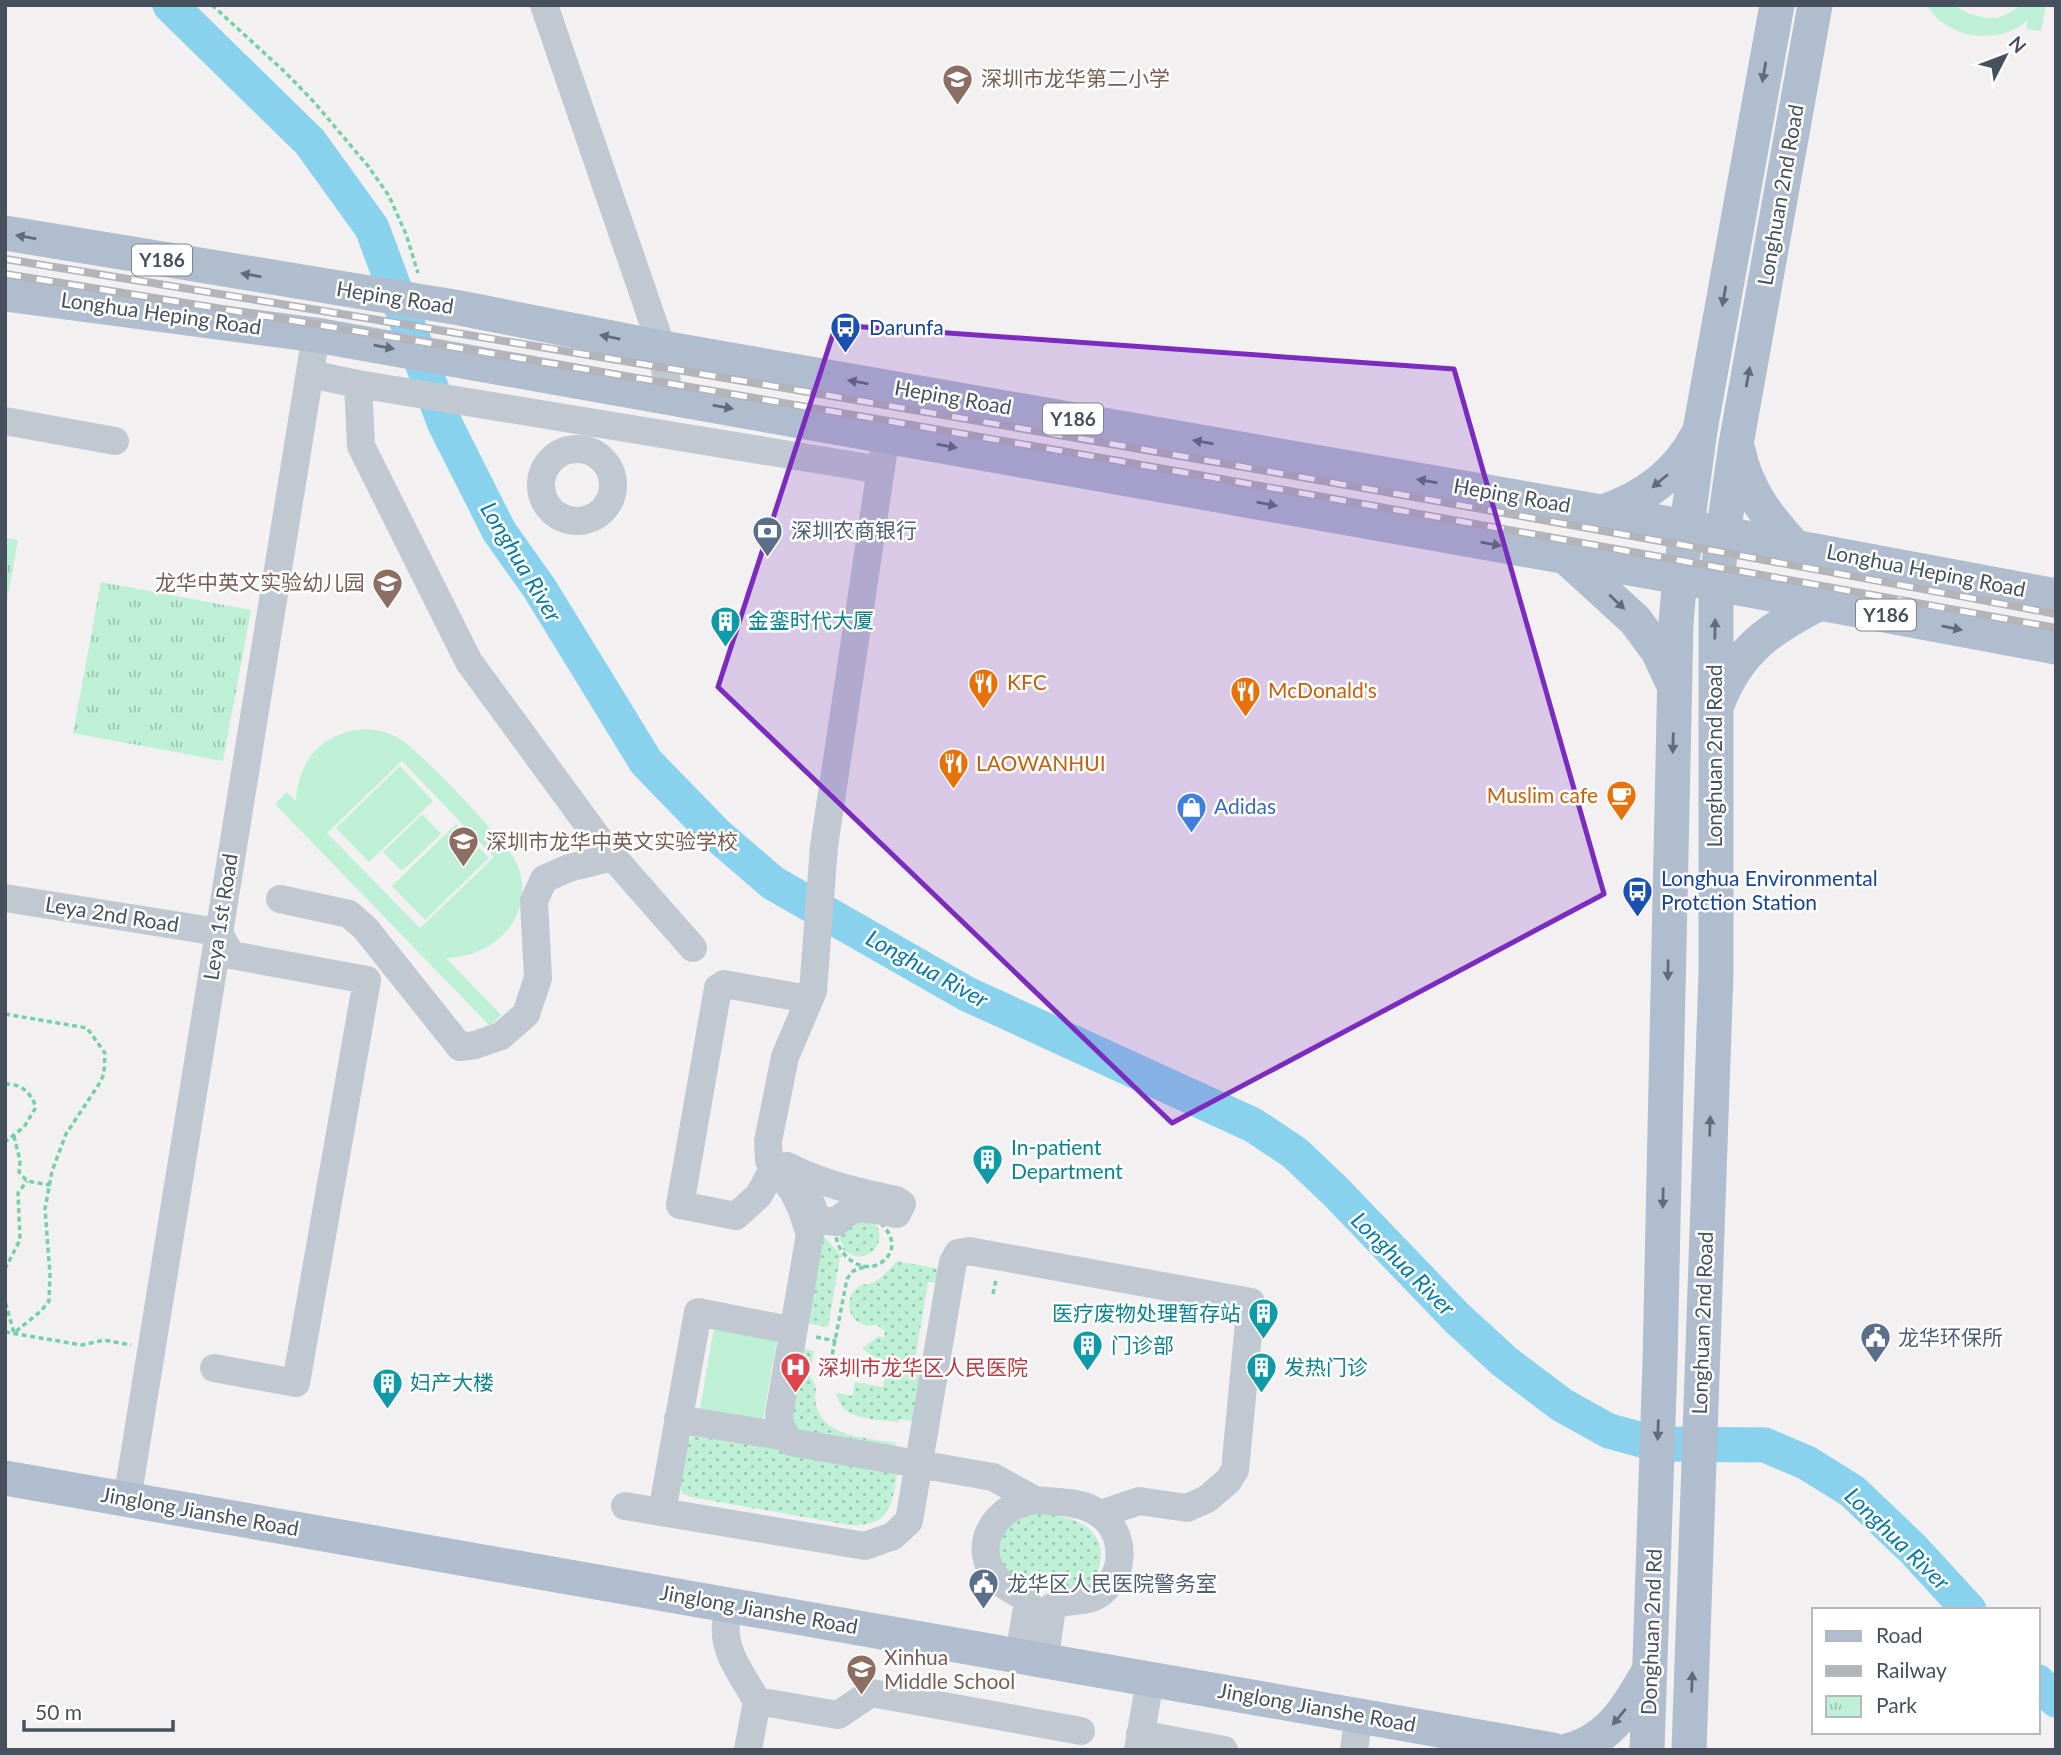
<svg xmlns="http://www.w3.org/2000/svg" width="2061" height="1755" font-family="Lato,'Noto Sans SC',sans-serif">
<style>
.grass{fill:url(#grass-dots)}
.park{fill:url(#park-tufts)}
.garden{fill:#bdf0d5;fill-rule:evenodd}
.lines{fill:none;stroke-linecap:round;stroke-linejoin:round}
.river{stroke:#89d2ee;stroke-width:35}
.path{stroke:#74d0a9;stroke-width:3.5;stroke-dasharray:5 3.5;stroke-linecap:butt}
.minor{stroke:#c0c9d2;stroke-width:28}
.major{stroke:#afbdcf;stroke-width:35}
.rail-casing{stroke:#b2b4ba;stroke-width:8}
.rail{stroke:#fff;stroke-width:5;stroke-dasharray:16;stroke-linecap:butt}
.oneway{fill:#616c7a}
.marked{fill:#7b2cbf;fill-opacity:0.2;stroke:#7b2cbf;stroke-width:5;stroke-linejoin:round}
.labels{text-anchor:middle;stroke-width:5;stroke-linejoin:round;paint-order:stroke}
.shield{fill:#fff;stroke:#7e858e;stroke-width:2}
.shield-label{font-size:19px;font-weight:bold;fill:#47515e}
.education-label{font-size:21px;fill:#785e54;stroke:#fff;text-anchor:start}
.street-label{font-size:21px;fill:#47515e;stroke:#fff}
.transit-label{font-size:21px;fill:#164399;stroke:#fff;text-anchor:start}
.service-label{font-size:21px;fill:#4e5e75;stroke:#fff;text-anchor:start}
.culture-label{font-size:21px;fill:#0d838f;stroke:#fff;text-anchor:start}
.food-label{font-size:21px;fill:#c56008;stroke:#fff;text-anchor:start}
.shop-label{font-size:21px;fill:#366cbe;stroke:#fff;text-anchor:start}
.health-label{font-size:21px;fill:#be3a42;stroke:#fff;text-anchor:start}
.water-label{font-size:23px;font-style:italic;fill:#097ba7;stroke:#fff}
</style>
<defs>
<pattern id="grass-dots" width="8" height="8" patternUnits="userSpaceOnUse" patternTransform="scale(1.75)"><rect width="8" height="8" fill="#bdf0d5"/><path d="M2 2h.1M6 6h.1" fill="none" stroke="#9bc5b0" stroke-width="1.8" stroke-linecap="round"/></pattern>
<pattern id="park-tufts" width="24" height="20" patternUnits="userSpaceOnUse" patternTransform="scale(1.75)"><rect width="24" height="20" fill="#bdf0d5"/><path d="M3 7l-1-3M5 7V3M7 7l1-3M15 17l-1-3M17 17v-4M19 17l1-3" fill="none" stroke="#9bc5b0"/></pattern>
</defs>
<rect width="100%" height="100%" fill="#f2f0f0"/>
<path class="grass" d="M873 1220C886 1236 879 1254 858 1257L844 1251 839 1236 844 1222Z
M820 1232 843 1257H840L828 1327 807 1323Z
M897 1261 939 1269 937 1283 928 1282 913 1372 921 1374 912 1421 899 1419V1422C877 1419 839 1421 837 1393L852 1396 855 1382 883 1387 887 1365 862 1349 878 1336 884 1338 885 1331 877 1325C867 1327 858 1325 852 1316 846 1306 850 1291 860 1286 866 1283 871 1285 876 1281 884 1276 890 1268 897 1261Z
M799 1348 814 1351 809 1375C821 1392 813 1389 816 1405 823 1438 870 1438 896 1443L894 1454 808 1437 792 1424Z
M696 1433 898 1469C892 1504 892 1527 849 1525L691 1497 682 1493C678 1480 684 1441 696 1433Z
M1030 1514C1058 1513 1099 1519 1101 1554 1101 1565 1097 1577 1089 1583 1083 1587 1075 1588 1068 1589 1012 1603 967 1537 1030 1514Z"/>
<path class="park" d="M5 538 18 540 5 611Z
M101 582 251 610 223 761 73 733Z"/>
<path class="garden" d="M1926 5H1953L1970 14 1986 18H1997L2009 13 2022 5H2046L2041 31 2026 29 2028 20C2006 40 1971 41 1946 25 1938 21 1932 12 1926 5Z
M365 729C378 730 389 732 400 739 420 751 509 844 517 864 537 915 496 957 446 958L501 1015 490 1026 275 804 287 792 296 801C298 760 323 732 365 729ZM402 761 494 857 420 928 327 833Z
M400 766 433 801 369 862 336 828Z
M422 814 441 834 402 871 383 852Z
M456 824 489 858 425 920 392 886Z
M715 1322 778 1333 762 1426 699 1415Z"/>
<g class="lines">
<path class="river" d="M170 5 310 142 372 228 444 422 499 531 540 589 646 762 716 834 773 883 967 994 1253 1125 1295 1153 1336 1192 1457 1318 1505 1362 1562 1405 1609 1431 1657 1444 1765 1445 1807 1463 1852 1491 1913 1549 1969 1610
M2038 1682 2056 1700"/>
<path class="path" d="M212 5 285 72 314 102 368 166 389 196 406 234 418 273
M5 1014 87 1028 105 1053 104 1074 99 1084 66 1134 52 1171 45 1209 50 1274 49 1301 41 1311 14 1333 5 1301
M5 1084C22 1084 30 1092 36 1107L24 1127 5 1142
M14 1136 20 1161 19 1172 27 1181 50 1185
M858 1212C879 1215 907 1243 882 1262 854 1283 809 1226 858 1212Z
M5 1269 20 1240 18 1193 27 1181
M993 1294 996 1280
M5 1332 82 1345 104 1340 131 1345
M816 1337 836 1341
M829 1371 847 1279 853 1271 864 1267"/>
<path class="minor" d="M544 5 662 348 669 397
M310 374 358 384 361 446 469 662 606 849 693 948
M358 384 881 470
M5 421 115 441
M886 435 824 846 813 991 785 1057 768 1141 769 1161 793 1191 802 1210 810 1234 779 1415 781 1429 791 1442 993 1477 1035 1500
M541 485a36 36 0 1 1 72 0a36 36 0 1 1-72 0Z
M5 898 218 932 231 955 367 980 296 1383 214 1368
M280 899 349 914 365 928 460 1047 475 1045 501 1036 526 1014 538 978 534 901 544 879 569 868 613 857
M787 1166C822 1184 858 1192 896 1200L902 1204 897 1214C873 1210 854 1201 837 1222L818 1220 803 1185Z
M774 1167 759 1195 736 1216 680 1205 718 988 724 984 808 999
M678 1419 787 1437
M127 1500 316 335
M1035 1500C1053 1502 1077 1501 1093 1510 1124 1526 1129 1569 1102 1592 1087 1605 1067 1597 1052 1607L1047 1643 1033 1658 1022 1637 1028 1602C1021 1592 1007 1590 998 1580 969 1546 995 1505 1035 1500Z
M625 1506 865 1546 893 1536 909 1521 953 1262 958 1253 969 1251 1251 1302 1235 1470 1228 1481 1207 1499 1187 1508 1139 1501 1101 1514
M662 1512 698 1312 785 1329 793 1333
M726 1625C723 1652 744 1678 757 1701L838 1715 871 1693 1081 1731
M1140 1734 1224 1750
M748 1750 757 1701
M1138 1750 1147 1698
M1354 1750 1356 1735"/>
<path class="major" d="M5 233 460 308 662 348 1687 527 2056 596
M5 294 316 335 1680 577 2056 647
M1738 450C1746 490 1768 518 1795 547
M1603 512C1644 498 1677 475 1697 436
M1566 557 1635 620 1658 651 1673 683
M1718 702C1739 649 1771 628 1820 603
M5 1478 1553 1750
M1570 1750C1611 1739 1631 1703 1650 1669
M1647 1750 1660 1362 1676 623 1680 577 1700 430 1777 5
M1689 1750 1716 973V584L1736 444 1815 5"/>
<defs>
<path id="rail" d="M5 259C690 370 1374 486 2056 614
M5 274C690 383 1373 505 2056 628"/>
</defs>
<use href="#rail" class="rail-casing"/>
<use href="#rail" class="rail"/>
</g>
<defs><path id="oneway-solid" d="M-6-.8H1V-3.2L6.5 0L1 3.2V.8H-6Z" transform="scale(1.75)"/></defs>
<g class="oneway">
<use href="#oneway-solid" transform="translate(1764 72) rotate(100)"/>
<use href="#oneway-solid" transform="translate(26 237) rotate(-170)"/>
<use href="#oneway-solid" transform="translate(251 275) rotate(-170)"/>
<use href="#oneway-solid" transform="translate(1724 296) rotate(100)"/>
<use href="#oneway-solid" transform="translate(610 337) rotate(-169)"/>
<use href="#oneway-solid" transform="translate(384 347) rotate(10)"/>
<use href="#oneway-solid" transform="translate(1748 377) rotate(-80)"/>
<use href="#oneway-solid" transform="translate(858 382) rotate(-170)"/>
<use href="#oneway-solid" transform="translate(723 407) rotate(10)"/>
<use href="#oneway-solid" transform="translate(1203 442) rotate(-170)"/>
<use href="#oneway-solid" transform="translate(947 446) rotate(10)"/>
<use href="#oneway-solid" transform="translate(1427 481) rotate(-170)"/>
<use href="#oneway-solid" transform="translate(1660 481) rotate(140)"/>
<use href="#oneway-solid" transform="translate(1267 504) rotate(10)"/>
<use href="#oneway-solid" transform="translate(1491 544) rotate(10)"/>
<use href="#oneway-solid" transform="translate(1617 602) rotate(43)"/>
<use href="#oneway-solid" transform="translate(1952 628) rotate(11)"/>
<use href="#oneway-solid" transform="translate(1715 629) rotate(-89)"/>
<use href="#oneway-solid" transform="translate(1673 743) rotate(92)"/>
<use href="#oneway-solid" transform="translate(1668 970) rotate(91)"/>
<use href="#oneway-solid" transform="translate(1710 1126) rotate(-88)"/>
<use href="#oneway-solid" transform="translate(1663 1198) rotate(91)"/>
<use href="#oneway-solid" transform="translate(1658 1430) rotate(92)"/>
<use href="#oneway-solid" transform="translate(1692 1682) rotate(-88)"/>
<use href="#oneway-solid" transform="translate(1619 1717) rotate(130)"/>
</g>
<path class="marked" d="M836 325 1454 369 1604 894 1172 1123 718 687Z"/>
<defs>
<symbol id="school-pin" viewBox="-11 -11 22 30"><path d="M0 17L-7.5 6A9.5 9.5 0 1 1 7.5 6Z" fill="#8d6e63" stroke="#fff"/><path d="M0-5L7-2L0 1L-7-2ZM-4 1L0 2.5L4 1V4Q0 6-4 4Z" fill="#fff"/></symbol>
<symbol id="bus-pin" viewBox="-11 -11 22 30"><path d="M0 17L-7.5 6A9.5 9.5 0 1 1 7.5 6Z" fill="#1a4fb4" stroke="#fff"/><path d="M-5-6H5V4H4V6H2V4H-2V6H-4V4H-5ZM-3.5-4V0h7V-4ZM-3.5 1.2v1.5H-2V1.2ZM2 1.2v1.5H3.5V1.2Z" fill="#fff"/></symbol>
<symbol id="bank-pin" viewBox="-11 -11 22 30"><path d="M0 17L-7.5 6A9.5 9.5 0 1 1 7.5 6Z" fill="#5c6f8a" stroke="#fff"/><path d="M-6-4H6V4H-6ZM0-2.3a2.3 2.3 0 1 0 0 4.6a2.3 2.3 0 1 0 0-4.6Z" fill="#fff"/></symbol>
<symbol id="building-pin" viewBox="-11 -11 22 30"><path d="M0 17L-7.5 6A9.5 9.5 0 1 1 7.5 6Z" fill="#0f9aa8" stroke="#fff"/><path d="M-4-6H4V6H1V3H-1V6H-4ZM-2.5-4.3h1.7v1.8h-1.7ZM.8-4.3h1.7v1.8H.8ZM-2.5-1h1.7V.8h-1.7ZM.8-1h1.7V.8H.8Z" fill="#fff"/></symbol>
<symbol id="restaurant-pin" viewBox="-11 -11 22 30"><path d="M0 17L-7.5 6A9.5 9.5 0 1 1 7.5 6Z" fill="#e8710a" stroke="#fff"/><path d="M-5-6h1v4h1v-4h1v4h1v-4h1v5L-1.5 .5V6h-2V.5L-5-1ZM5-6V6H3V1.5H1.5Q1.5-4 5-6Z" fill="#fff"/></symbol>
<symbol id="cafe-pin" viewBox="-11 -11 22 30"><path d="M0 17L-7.5 6A9.5 9.5 0 1 1 7.5 6Z" fill="#e8710a" stroke="#fff"/><path d="M-5.5-4.5H6V0H3Q3 3.5 0 3.5H-2.5Q-5.5 3.5-5.5 0ZM3-3.2v2h1.7v-2ZM-6 4.5H4V6H-6Z" fill="#fff"/></symbol>
<symbol id="shop-pin" viewBox="-11 -11 22 30"><path d="M0 17L-7.5 6A9.5 9.5 0 1 1 7.5 6Z" fill="#3f7fe0" stroke="#fff"/><path d="M-5-2.5h2.3a2.7 3.5 0 0 1 5.4 0H5L5.5 6h-11ZM-1.5-2.5h3a1.5 2.3 0 0 0-3 0Z" fill="#fff"/></symbol>
<symbol id="civic-pin" viewBox="-11 -11 22 30"><path d="M0 17L-7.5 6A9.5 9.5 0 1 1 7.5 6Z" fill="#5c6f8a" stroke="#fff"/><path d="M-.6-6.5H3V-4.5H.6V-3L4-1V1h2V6H-6V1h2V-1L-.6-3ZM-1.2 2.5V6h2.4V2.5Z" fill="#fff"/></symbol>
<symbol id="hospital-pin" viewBox="-11 -11 22 30"><path d="M0 17L-7.5 6A9.5 9.5 0 1 1 7.5 6Z" fill="#e0444e" stroke="#fff"/><path d="M-5-5h3v3.5h4V-5h3V5h-3V1.5h-4V5h-3Z" fill="#fff"/></symbol>
</defs>
<g fill-rule="evenodd">
<use href="#school-pin" x="940" y="62" width="35" height="47"/>
<use href="#bus-pin" x="828" y="310" width="35" height="47"/>
<use href="#bank-pin" x="750" y="514" width="35" height="47"/>
<use href="#school-pin" x="370" y="566" width="35" height="47"/>
<use href="#building-pin" x="708" y="604" width="35" height="47"/>
<use href="#restaurant-pin" x="966" y="666" width="35" height="47"/>
<use href="#restaurant-pin" x="1228" y="674" width="35" height="47"/>
<use href="#restaurant-pin" x="936" y="746" width="35" height="47"/>
<use href="#cafe-pin" x="1604" y="778" width="35" height="47"/>
<use href="#shop-pin" x="1174" y="790" width="35" height="47"/>
<use href="#school-pin" x="446" y="824" width="35" height="47"/>
<use href="#bus-pin" x="1620" y="874" width="35" height="47"/>
<use href="#building-pin" x="970" y="1142" width="35" height="47"/>
<use href="#building-pin" x="1246" y="1296" width="35" height="47"/>
<use href="#civic-pin" x="1858" y="1320" width="35" height="47"/>
<use href="#building-pin" x="1070" y="1328" width="35" height="47"/>
<use href="#hospital-pin" x="778" y="1350" width="35" height="47"/>
<use href="#building-pin" x="1244" y="1350" width="35" height="47"/>
<use href="#building-pin" x="370" y="1366" width="35" height="47"/>
<use href="#civic-pin" x="966" y="1566" width="35" height="47"/>
<use href="#school-pin" x="844" y="1652" width="35" height="47"/>
</g>
<g class="labels">
<g class="shield">
<rect x="132" y="244.5" width="60" height="31" rx="5"/>
<rect x="1043" y="403.5" width="60" height="31" rx="5"/>
<rect x="1856" y="599.5" width="60" height="31" rx="5"/>
</g>
<g class="shield-label">
<text x="162" y="267">Y186</text>
<text x="1073" y="426">Y186</text>
<text x="1886" y="622">Y186</text>
</g>
<g class="education-label">
<text x="981" y="86">深圳市龙华第二小学</text>
<text x="365" y="590" text-anchor="end">龙华中英文实验幼儿园</text>
<text x="486" y="849">深圳市龙华中英文实验学校</text>
<text x="884" y="1665">Xinhua<tspan x="884" dy="24">Middle School</tspan></text>
</g>
<g class="street-label">
<text transform="translate(1781 195) rotate(-80)" y="7">Longhuan 2nd Road</text>
<text transform="translate(395 298) rotate(9)" y="7">Heping Road</text>
<text transform="translate(161 314) rotate(8)" y="7">Longhua Heping Road</text>
<text transform="translate(953 398) rotate(10)" y="7">Heping Road</text>
<text transform="translate(1512 496) rotate(10)" y="7">Heping Road</text>
<text transform="translate(1926 571) rotate(11)" y="7">Longhua Heping Road</text>
<text transform="translate(1715 756) rotate(-90)" y="7">Longhuan 2nd Road</text>
<text transform="translate(112 915) rotate(9)" y="7">Leya 2nd Road</text>
<text transform="translate(221 917) rotate(-81)" y="7">Leya 1st Road</text>
<text transform="translate(1703 1323) rotate(-88)" y="7">Longhuan 2nd Road</text>
<text transform="translate(200 1512) rotate(10)" y="7">Jinglong Jianshe Road</text>
<text transform="translate(759 1610) rotate(10)" y="7">Jinglong Jianshe Road</text>
<text transform="translate(1652 1632) rotate(-88)" y="7">Donghuan 2nd Rd</text>
<text transform="translate(1317 1708) rotate(10)" y="7">Jinglong Jianshe Road</text>
</g>
<g class="transit-label">
<text x="869" y="335">Darunfa</text>
<text x="1661" y="886">Longhua Environmental<tspan x="1661" dy="24">Protction Station</tspan></text>
</g>
<g class="service-label">
<text x="791" y="538">深圳农商银行</text>
<text x="1898" y="1345">龙华环保所</text>
<text x="1007" y="1591">龙华区人民医院警务室</text>
</g>
<g class="culture-label">
<text x="748" y="628">金銮时代大厦</text>
<text x="1011" y="1155">In-patient<tspan x="1011" dy="24">Department</tspan></text>
<text x="1241" y="1321" text-anchor="end">医疗废物处理暂存站</text>
<text x="1111" y="1353">门诊部</text>
<text x="1284" y="1375">发热门诊</text>
<text x="410" y="1390">妇产大楼</text>
</g>
<g class="food-label">
<text x="1007" y="690">KFC</text>
<text x="1268" y="698">McDonald's</text>
<text x="976" y="771">LAOWANHUI</text>
<text x="1598" y="803" text-anchor="end">Muslim cafe</text>
</g>
<g class="shop-label">
<text x="1214" y="814">Adidas</text>
</g>
<g class="health-label">
<text x="818" y="1375">深圳市龙华区人民医院</text>
</g>
<g class="water-label">
<text transform="translate(521 562) rotate(59)" y="8">Longhua River</text>
<text transform="translate(927 969) rotate(29)" y="8">Longhua River</text>
<text transform="translate(1403 1264) rotate(45)" y="8">Longhua River</text>
<text transform="translate(1897 1539) rotate(44)" y="8">Longhua River</text>
</g>
</g>
<rect width="2061" height="1755" fill="none" stroke="#47515e" stroke-width="14"/>
<rect x="1812" y="1608" width="228" height="126" fill="#ffffff" stroke="#b5b9bf" stroke-width="2"/>
<rect x="1826" y="1631" width="35" height="10" fill="#afbdcf" stroke="#b5b9bf" stroke-width="2"/>
<text x="1876" y="1643" font-size="21" fill="#47515e">Road</text>
<rect x="1826" y="1666" width="35" height="10" fill="#b2b4ba" stroke="#b5b9bf" stroke-width="2"/>
<text x="1876" y="1678" font-size="21" fill="#47515e">Railway</text>
<rect x="1826" y="1696" width="35" height="21" fill="url(#park-tufts)" stroke="#b5b9bf" stroke-width="2"/>
<text x="1876" y="1713" font-size="21" fill="#47515e">Park</text>
<g transform="translate(2005 56) rotate(48)" stroke="#ffffff" stroke-width="5" paint-order="stroke">
<path d="M0-5L12 26L0 18L-12 26Z" fill="#47515e"/>
<text y="-10" font-size="19" font-weight="bold" text-anchor="middle" fill="#47515e">N</text>
</g>
<path d="M24 1720v10h149v-10" fill="none" stroke="#47515e" stroke-width="3.5"/>
<text x="35" y="1720" font-size="21" fill="#47515e" stroke="#ffffff" stroke-width="5" paint-order="stroke">50 m</text>
</svg>
